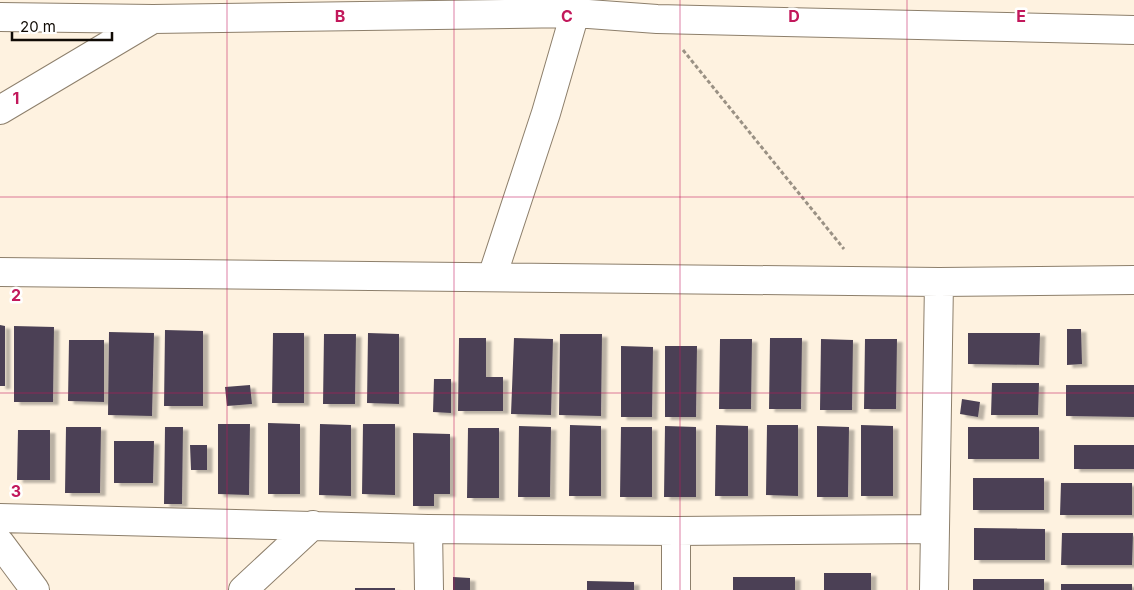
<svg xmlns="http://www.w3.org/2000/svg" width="1134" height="590" font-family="Inter,sans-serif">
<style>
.building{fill:#4b4154;filter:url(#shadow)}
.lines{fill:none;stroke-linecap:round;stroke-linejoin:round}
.street-casing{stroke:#8d7f6b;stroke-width:30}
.path{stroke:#9a9184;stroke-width:3;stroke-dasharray:4 2.5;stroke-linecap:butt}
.street{stroke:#fff;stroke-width:28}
.grid{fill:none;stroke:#c2185b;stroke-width:1;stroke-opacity:0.55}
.grid-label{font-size:16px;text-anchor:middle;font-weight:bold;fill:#c2185b;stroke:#fff;stroke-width:5;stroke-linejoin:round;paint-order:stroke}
</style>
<defs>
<filter id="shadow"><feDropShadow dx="5.5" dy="3" stdDeviation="1" flood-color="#0004"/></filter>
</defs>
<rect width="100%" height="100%" fill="#fef2e0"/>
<path class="building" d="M0 325 5 326V386H0Z
M14 326 54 327 53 402H14Z
M1067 329H1081L1082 364 1067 365Z
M165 330 203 331V406H164Z
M109 332 154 333 152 416 108 415Z
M273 333H304V403H272Z
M368 333 399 334V404L367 403Z
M968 333H1040L1039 365 968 364Z
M324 334H356L355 404H323Z
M560 334H602L601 416 559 415Z
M459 338H486V377H503V411H458Z
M514 338 553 339 551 415 511 414Z
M770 338H802L801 409H769Z
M720 339H752L751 409H719Z
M821 339 853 340 852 410H820Z
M865 339H897L896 409H864Z
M69 340H104V402L68 401Z
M621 346 653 347 652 417H621Z
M665 346H697L696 417H665Z
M434 379H451V413L433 412Z
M992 383H1039L1038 415H991Z
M250 385 252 404 227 406 225 387Z
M1066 385H1134V417L1066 416Z
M962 399 980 402 978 417 960 414Z
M268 423 300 424V494H268Z
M218 424H250L249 495 218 494Z
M320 424 351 425V496L319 495Z
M363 424H395V495L362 494Z
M570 425 601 426V496H569Z
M716 425 748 426V496H715Z
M767 425H798V496L766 495Z
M861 425 893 426V496H861Z
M519 426 551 427 550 497H518Z
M665 426 696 427V497H664Z
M817 426 849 427 848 497H817Z
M66 427H101L100 493H65Z
M165 427H183L182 504H164Z
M621 427H652V497H620Z
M968 427H1039V459H968Z
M468 428H499V498H467Z
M18 430H50V480H17Z
M413 433 450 434V494H434V506H413Z
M114 441H154L153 483H114Z
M190 445H207V470H191Z
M1074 445H1134V469H1074Z
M973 478H1044V510H973Z
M1061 483H1132V515H1060Z
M974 528 1045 529V560H974Z
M1062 533H1133L1132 565H1061Z
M824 573H871V590H824Z
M453 577 470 578V590H453Z
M733 577H795V590H733Z
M973 579H1044V590H973Z
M587 581 634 582V590H587Z
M1061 584H1132V590H1061Z
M355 588H395V590H355Z"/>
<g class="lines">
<defs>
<path id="street" d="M0 17 153 19 575 13 657 19 1134 30
M0 110 153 19
M0 272 939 282 1134 280
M492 277 546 113 575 13V0
M0 518 428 529 676 531 934 529
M428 529 429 590
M676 531V590
M0 543 35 590
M243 590 313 525
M934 590 939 282"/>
</defs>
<use href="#street" class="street-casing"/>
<path class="path" d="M683 50 844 249"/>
<use href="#street" class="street"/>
</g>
<path class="grid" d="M227 0V590M454 0V590M680 0V590M907 0V590M0 197H1134M0 393H1134"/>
<g class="grid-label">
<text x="340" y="22">B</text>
<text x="567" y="22">C</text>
<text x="794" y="22">D</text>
<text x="1021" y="22">E</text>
<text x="16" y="104">1</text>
<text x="16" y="301">2</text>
<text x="16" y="497">3</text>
</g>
<path d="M12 32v8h100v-8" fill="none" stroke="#100b05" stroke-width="2.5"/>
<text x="20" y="32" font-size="15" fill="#100b05" stroke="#ffffff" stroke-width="4" paint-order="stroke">20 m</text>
</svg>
